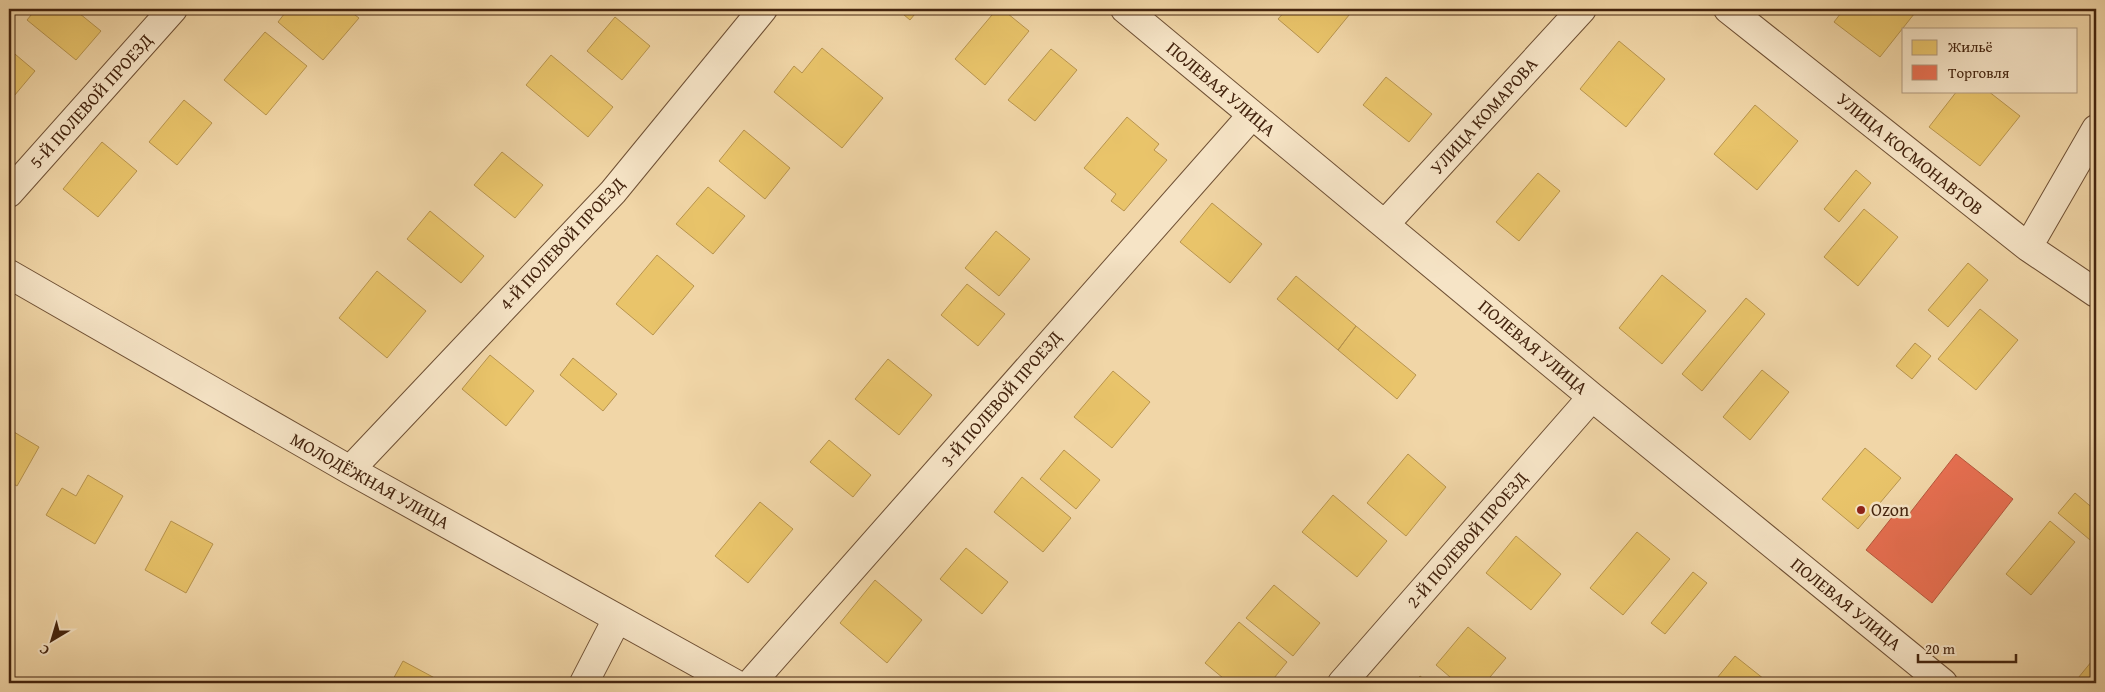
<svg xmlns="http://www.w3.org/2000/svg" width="2105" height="692" font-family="'Gentium Book Plus',serif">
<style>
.homes{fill:#e9c46a;stroke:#b8944e}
.shops{fill:#e76f51;stroke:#b6583d}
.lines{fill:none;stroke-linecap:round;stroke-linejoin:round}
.minor-casing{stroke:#6f5034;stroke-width:30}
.minor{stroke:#f6e4c6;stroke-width:28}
.poi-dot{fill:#8f2418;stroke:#f6e4c6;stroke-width:2}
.labels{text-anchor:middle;stroke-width:5;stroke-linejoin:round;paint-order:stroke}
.street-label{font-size:18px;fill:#44240e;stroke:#f6e4c6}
.poi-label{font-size:18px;fill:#44240e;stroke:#f6e4c6;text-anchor:start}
</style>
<rect width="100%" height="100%" fill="#f1d6a7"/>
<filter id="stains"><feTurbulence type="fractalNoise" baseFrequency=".004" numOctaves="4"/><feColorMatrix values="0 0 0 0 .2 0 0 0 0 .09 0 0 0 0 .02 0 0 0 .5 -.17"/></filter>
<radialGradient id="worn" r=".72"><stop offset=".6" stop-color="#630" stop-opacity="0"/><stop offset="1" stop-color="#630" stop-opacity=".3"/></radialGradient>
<path class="homes" d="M36 9H74L101 31 76 60 27 20Z
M288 9H347L359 18 323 60 278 22Z
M897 9H919L910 20Z
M997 9H1002L1029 31 985 85 955 59Z
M1287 9H1354L1318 53 1278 19Z
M1844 9H1918L1880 57 1834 22Z
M615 17 650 46 622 80 587 51Z
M265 32 307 66 266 115 224 80Z
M1619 41 1665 79 1626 127 1580 89Z
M822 48 883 98 842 148 774 92 794 66 802 73Z
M9 49 35 71 9 102Z
M1051 49 1077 70 1035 121 1008 100Z
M551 55 613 107 588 137 526 85Z
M1386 77 1432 114 1409 142 1363 105Z
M1957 91H1988L2020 116 1980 166 1929 127Z
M184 100 212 123 177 165 149 142Z
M1755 105 1798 141 1757 190 1714 154Z
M1127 117 1159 144 1154 150 1167 160 1124 211 1111 201 1116 194 1084 168Z
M744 130 790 168 765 199 719 161Z
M102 142 137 171 98 217 63 189Z
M502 152 543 185 515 218 474 185Z
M1856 170 1871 183 1839 222 1824 209Z
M1538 173 1560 191 1519 241 1496 222Z
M708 187 745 216 713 254 676 224Z
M1212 203 1262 244 1230 283 1180 242Z
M1864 209 1898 237 1858 286 1824 257Z
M430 211 484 256 461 283 407 239Z
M2096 230V244L2090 241Z
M996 231 1030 259 999 296 965 268Z
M657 255 694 286 653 335 616 304Z
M1968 263 1988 280 1948 327 1928 310Z
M377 271 426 311 387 358 339 318Z
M1662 275 1706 311 1662 364 1619 328Z
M1296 276 1356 326 1338 350 1277 299Z
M967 284 1005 314 978 346 941 315Z
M1746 298 1765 314 1702 391 1682 374Z
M1980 309 2018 340 1976 390 1938 359Z
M1356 326 1416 375 1397 399 1338 350Z
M1915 343 1931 356 1912 379 1896 366Z
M490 355 534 391 506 426 462 389Z
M573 358 617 394 603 411 560 375Z
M888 359 932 395 899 435 855 399Z
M1762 370 1789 392 1750 440 1723 417Z
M1113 371 1150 402 1112 448 1074 417Z
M9 429 39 447 17 486 9 481Z
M829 440 871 475 853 497 810 462Z
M1865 448 1901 478 1858 529 1822 499Z
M1064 450 1100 480 1076 509 1040 479Z
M1408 454 1446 487 1406 536 1367 503Z
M88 475 123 496 95 544 46 515 62 488 76 496Z
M1022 477 1071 518 1043 552 994 512Z
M2075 493 2096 511V545L2058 513Z
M1333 495 1387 541 1357 577 1302 532Z
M760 502 793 529 748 583 715 556Z
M171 521 213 544 186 593 145 570Z
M2050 521 2075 542 2031 595 2006 574Z
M1637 532 1670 559 1623 615 1590 588Z
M1516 536 1561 574 1531 610 1486 573Z
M966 548 1008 582 982 614 940 579Z
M1693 572 1707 583 1665 634 1651 623Z
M875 580 922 620 887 663 840 623Z
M1274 585 1320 623 1293 656 1246 618Z
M1239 622 1287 662 1270 683H1229L1205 663Z
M1468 627 1506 658 1485 683H1457L1436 665Z
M1735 656 1769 683H1713Z
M2096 656V683H2074Z
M403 661 444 683H391Z
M1420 676 1429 683H1414Z"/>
<path class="shops" d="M1956 454 2013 499 1932 603 1866 550 1897 511 1906 518Z"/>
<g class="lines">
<defs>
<path id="minor" d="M1125 9 1592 397 1943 683
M1728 9 2028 247 2096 293
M9 193 173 9
M1385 224 1582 9
M2028 247 2096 129
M9 274 350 470 734 683
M350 470 613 192 763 9
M584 683 617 619
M751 683 1252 115
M1342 683 1592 397"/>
</defs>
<use href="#minor" class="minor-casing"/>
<use href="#minor" class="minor"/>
</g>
<circle class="poi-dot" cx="1861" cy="510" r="5"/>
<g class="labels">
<g class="street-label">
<text transform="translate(1221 89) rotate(40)" y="6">ПОЛЕВАЯ УЛИЦА</text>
<text transform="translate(91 101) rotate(-48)" y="6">5-Й ПОЛЕВОЙ ПРОЕЗД</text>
<text transform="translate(1484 116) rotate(-48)" y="6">УЛИЦА КОМАРОВА</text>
<text transform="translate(1910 154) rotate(39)" y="6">УЛИЦА КОСМОНАВТОВ</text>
<text transform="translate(562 244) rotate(-47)" y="6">4-Й ПОЛЕВОЙ ПРОЕЗД</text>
<text transform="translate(1533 347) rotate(40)" y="6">ПОЛЕВАЯ УЛИЦА</text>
<text transform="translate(1001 399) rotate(-49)" y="6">3-Й ПОЛЕВОЙ ПРОЕЗД</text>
<text transform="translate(370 481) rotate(29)" y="6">МОЛОДЁЖНАЯ УЛИЦА</text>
<text transform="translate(1467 540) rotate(-49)" y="6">2-Й ПОЛЕВОЙ ПРОЕЗД</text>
<text transform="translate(1846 604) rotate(39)" y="6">ПОЛЕВАЯ УЛИЦА</text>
</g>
<g class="poi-label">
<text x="1871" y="516">Ozon</text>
</g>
</g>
<rect width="2105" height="692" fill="none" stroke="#f1d6a7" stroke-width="30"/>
<rect x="10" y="10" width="2085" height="672" fill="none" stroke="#44240e" stroke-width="2.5"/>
<rect x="15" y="15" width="2075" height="662" fill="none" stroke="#44240e"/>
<rect x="1902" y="28" width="175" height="65" fill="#f6e4c6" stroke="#af977c"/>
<rect x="1912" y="40" width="25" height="15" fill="#e9c46a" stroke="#af977c"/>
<text x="1948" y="52" font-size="15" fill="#44240e">Жильё</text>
<rect x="1912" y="65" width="25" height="15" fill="#e76f51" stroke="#af977c"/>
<text x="1948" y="78" font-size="15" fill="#44240e">Торговля</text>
<g transform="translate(52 640) rotate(218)" stroke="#f6e4c6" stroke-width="4" paint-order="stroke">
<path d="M0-4L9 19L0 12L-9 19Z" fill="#44240e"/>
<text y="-8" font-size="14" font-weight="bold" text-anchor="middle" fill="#44240e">С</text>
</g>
<path d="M1918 654v8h98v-8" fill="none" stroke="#44240e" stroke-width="2.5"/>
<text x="1925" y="654" font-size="15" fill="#44240e" stroke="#f6e4c6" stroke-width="4" paint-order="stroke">20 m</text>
<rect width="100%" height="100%" filter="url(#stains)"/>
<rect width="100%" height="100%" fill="url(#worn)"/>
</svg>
